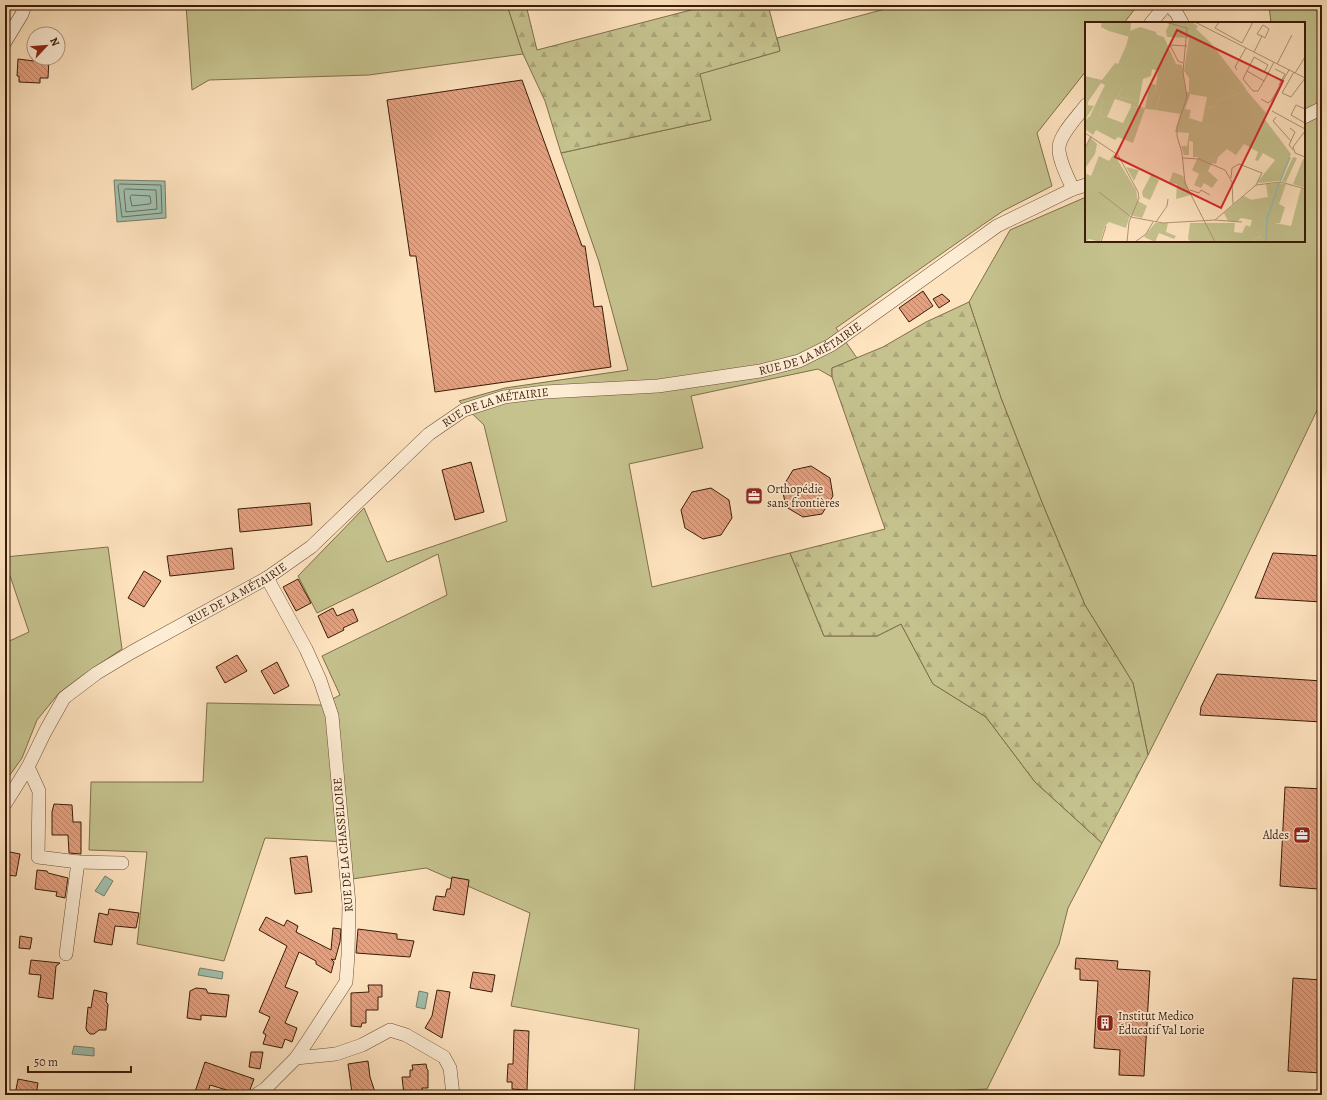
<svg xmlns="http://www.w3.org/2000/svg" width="1327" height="1100" font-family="Alegreya,serif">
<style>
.green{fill:#c5c28e;stroke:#806f4a}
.forest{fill:url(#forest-firs);stroke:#806f4a}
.water{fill:#a0bfad;stroke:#787e6b}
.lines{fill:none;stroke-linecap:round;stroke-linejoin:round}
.shore{stroke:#6e6e5a;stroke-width:1}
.building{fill:url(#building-back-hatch);stroke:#3b1c07}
.minor-casing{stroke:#6c4e35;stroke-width:14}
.minor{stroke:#feedd5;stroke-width:13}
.labels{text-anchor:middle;stroke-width:3.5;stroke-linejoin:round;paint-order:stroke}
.street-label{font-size:12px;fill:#3b1c07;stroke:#feedd5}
.poi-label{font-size:12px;fill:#3b1c07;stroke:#feedd5;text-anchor:start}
.inset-river{fill:none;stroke:#a0bfad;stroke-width:2}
.inset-road{fill:none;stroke:#b09375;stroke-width:1}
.view{fill:#d62828;fill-opacity:0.15;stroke:#d62828;stroke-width:2}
.inset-edge{fill:none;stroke:#3b1c07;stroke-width:2}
</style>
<defs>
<pattern id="forest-firs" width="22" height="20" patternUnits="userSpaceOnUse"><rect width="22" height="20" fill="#c5c28e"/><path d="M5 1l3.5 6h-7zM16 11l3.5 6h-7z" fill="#aaa679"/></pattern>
<pattern id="building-back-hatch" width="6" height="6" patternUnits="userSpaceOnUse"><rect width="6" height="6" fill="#e5a07f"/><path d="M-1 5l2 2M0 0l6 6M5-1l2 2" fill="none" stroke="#bb8266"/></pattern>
</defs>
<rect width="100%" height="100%" fill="#fee3bf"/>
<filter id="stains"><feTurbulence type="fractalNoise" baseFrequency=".005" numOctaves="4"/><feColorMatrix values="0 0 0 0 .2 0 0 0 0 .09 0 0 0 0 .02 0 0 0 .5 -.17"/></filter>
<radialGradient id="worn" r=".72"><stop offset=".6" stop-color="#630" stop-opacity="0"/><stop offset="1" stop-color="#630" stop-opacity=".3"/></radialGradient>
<path class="green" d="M186 5H507L523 54 369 75 209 80 192 90Z
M900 5H1138L1124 23H1086V71L1037 133 1052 186 1003 211 981 226 836 328 857 358 832 368V377L818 369 691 396 703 448 629 464 652 587 790 553 824 636H877L901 624 933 684 986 717 1035 782 1102 843 1068 908 1059 944 987 1089 943 1091 940 1095H634L639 1029 511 1006 530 913 426 868 352 879 348 842 265 838 224 961 137 944 147 852 89 850 91 782H203L207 703 321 705 340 695 322 656 447 595 438 554 317 613 298 576 364 508 387 562 507 521 484 425 459 401 505 388 628 370 599 262 561 153 711 120 699 74 780 51 777 38Z
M1269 5H1322V400L1223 606 1148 755 1133 683 1085 605 1043 505 1001 398 969 302 1010 230 1086 197V241H1304V23H1271Z
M108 547 122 649 83 675 59 693 37 720 22 758 5 782V643L29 632 5 561V557Z"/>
<path class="forest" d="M507 5H526L537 50 710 5H768L780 51 700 74 711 120 561 153 545 101 523 54Z
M969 302 1001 398 1043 505 1085 605 1133 683 1148 755 1102 843 1035 782 986 717 933 684 901 624 877 636H824L790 553 885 529 832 377V368L883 347 926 322Z"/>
<path class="water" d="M114 180 165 181 166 218 117 222Z
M105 876 113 881 104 896 95 891Z
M200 968 223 972 222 979 198 975Z
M419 991 428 993 425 1009 416 1007Z
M74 1046 94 1048V1056L72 1054Z"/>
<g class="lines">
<path class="shore" d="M120 184 161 185 162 213 122 217 118 186Z
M126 189 156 190 157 209 126 212 124 191Z
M132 195 150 196 151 203 149 204 132 206 130 197Z"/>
</g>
<path class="building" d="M35 58H49L48 78H40V83L19 82V76H17L18 59 34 61Z
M522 80 582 246H585L594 307 602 306 611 367 435 392 416 256H410L387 100Z
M923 291 933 306 909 322 899 308Z
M942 294 950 301 939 308 933 299Z
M471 462 484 512 455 520 442 470Z
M811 466 830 478 833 496 822 514 803 517 786 507 782 488 793 470Z
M711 488 729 500 732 518 721 535 703 539 685 528 681 510 692 492Z
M310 503 312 525 240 532 238 509Z
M232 548 234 569 170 576 167 556Z
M1273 553 1322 556V602L1255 598Z
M144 571 161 581 144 607 128 598Z
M298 579 311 603 296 611 283 587Z
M333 608 337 616 353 609 358 621 343 628 344 630 328 638 318 616Z
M237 655 247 671 225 683 216 667Z
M277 662 289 686 274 694 261 671Z
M1217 674 1322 681V722L1200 715 1201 707Z
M1285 787 1322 789V888H1318V889L1280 886Z
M54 804 72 805 73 822H81V854L69 853 68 835H52V812Z
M5 851 20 854 16 876 5 875Z
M307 856 312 892 295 894 290 858Z
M37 870 47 871 48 873 68 878 65 898 56 896 57 892 35 889Z
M452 877 469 880 464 915 433 910 436 896 445 897 447 889H450Z
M109 909 139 913 136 928 115 926 112 945 94 942 99 913 108 915Z
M266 917 284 926 287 920 298 926 296 932 331 950 333 928 341 929 340 942 335 960 331 959 334 962 331 973 316 964V961L299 952 285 987 298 992 285 1023 297 1028 292 1042 285 1039 282 1048 263 1044 266 1035 263 1033 270 1017 259 1012 287 946 259 930Z
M358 929 397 934V939L414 941 410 957 356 953Z
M20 936 32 938 30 949 19 948Z
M1076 958 1118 961 1117 969 1150 971 1144 1076 1119 1075 1120 1050 1094 1048 1098 981 1080 980V969H1075Z
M31 960 60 963 56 966 53 999 38 997 41 975 29 974Z
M473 972 495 975 492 992 470 988Z
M1293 978 1322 980V1073L1288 1071Z
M368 985H382V997H378V1010H366V1023H362L361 1027 351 1026V993L369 992Z
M196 988 206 989 208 993 229 995 226 1017 201 1015V1020L187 1018 190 991Z
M94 990 107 993 106 1002 108 1004 106 1030H99L94 1034H90L87 1031 86 1028 88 1007 91 1008Z
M437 990 450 992 442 1038 425 1028 432 1016Z
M514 1030 529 1031 527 1090 512 1089V1082H507L508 1064H513Z
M251 1052H263L260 1069 249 1067Z
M368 1061 370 1077 376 1095H363V1093H352L348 1064Z
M205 1062 254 1079 248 1095H243L210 1085 208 1093 202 1095H194Z
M426 1064 427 1069 428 1070V1088H422V1095H404L402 1077H410V1070H413L412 1065Z
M18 1079 38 1083 36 1095H15Z"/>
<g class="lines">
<defs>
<g id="minor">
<path d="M1169 5 1177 14 1182 23"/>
<path d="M1151 23 1166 5"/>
<path d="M5 42 22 14 25 5"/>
<path d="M1304 117 1322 108"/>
<path d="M1073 189C1068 178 1058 159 1059 147 1060 134 1078 116 1086 105"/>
<path d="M28 767 39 791 38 857 78 862 66 954"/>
<path id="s1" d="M5 804 28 767 45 732 64 698 97 673 132 652 267 578 311 547 429 434 464 410 504 397 545 392 658 386 760 371 799 361 831 345 997 226 1073 189 1086 185"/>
<path d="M78 862 122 863"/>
<path d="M296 1058 336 1054 362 1045 390 1030 406 1035 444 1057 450 1068 453 1095"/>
<path d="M256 1095 265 1089 296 1058 307 1042 346 982 348 955 349 904 332 716 320 680 306 649 267 578"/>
</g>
</defs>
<use href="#minor" class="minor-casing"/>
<use href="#minor" class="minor"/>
</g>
<defs>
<symbol id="office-square" viewBox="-11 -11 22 22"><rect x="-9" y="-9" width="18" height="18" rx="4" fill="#8f2418" stroke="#feedd5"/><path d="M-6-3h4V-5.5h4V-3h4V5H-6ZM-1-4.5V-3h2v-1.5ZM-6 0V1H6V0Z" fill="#fff"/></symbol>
<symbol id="building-square" viewBox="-11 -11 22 22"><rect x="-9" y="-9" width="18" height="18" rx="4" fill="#8f2418" stroke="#feedd5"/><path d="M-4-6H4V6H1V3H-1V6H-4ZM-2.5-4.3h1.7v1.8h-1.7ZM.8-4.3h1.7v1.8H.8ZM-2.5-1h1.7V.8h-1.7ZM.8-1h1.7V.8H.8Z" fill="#fff"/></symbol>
</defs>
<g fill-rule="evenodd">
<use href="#office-square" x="744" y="486" width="20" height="20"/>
<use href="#office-square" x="1292" y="825" width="20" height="20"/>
<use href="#building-square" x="1095" y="1013" width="20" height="20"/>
</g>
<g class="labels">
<g class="street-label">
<text dy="4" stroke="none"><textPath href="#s1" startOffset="972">RUE DE LA MÉTAIRIE</textPath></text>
<text dy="4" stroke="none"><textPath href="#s1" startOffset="648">RUE DE LA MÉTAIRIE</textPath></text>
<text dy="4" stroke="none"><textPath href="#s1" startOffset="324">RUE DE LA MÉTAIRIE</textPath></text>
<text transform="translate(343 845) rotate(-95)" y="4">RUE DE LA CHASSELOIRE</text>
</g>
<g class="poi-label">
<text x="767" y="493">Orthopédie<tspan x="767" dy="14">sans frontières</tspan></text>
<text x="1289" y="839" text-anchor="end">Aldes</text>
<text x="1118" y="1020">Institut Medico<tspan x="1118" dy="14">Éducatif Val Lorie</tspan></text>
</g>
</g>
<g transform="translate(1085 22)">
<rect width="220" height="220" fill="#fee3bf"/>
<path d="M85 0H106L113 4 111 7 125 20 156 60 104 56 99 49 104 16 82 15 81 9ZM55 5 71 10 72 13 79 15 91 42 97 43 101 70H104L105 73 100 87 106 88 104 96 117 100 120 85 130 86 132 78 162 69 181 91 179 96 206 132 194 159 172 161 190 138 178 131 173 139 170 138 173 130 159 122 151 133 142 127 133 135 131 142 127 141 123 149 133 158 127 166 119 161 116 166 109 163 114 152 107 148 113 135H108V120L104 119V133H99L96 124H102L104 111 90 110 95 92 71 88 75 73 70 71 73 49 67 47 66 54 58 57 54 79 34 75 36 66 43 61 49 29 41 24 45 9ZM14 75 18 80 14 92 38 101 46 85 60 87 48 121 33 115 30 118 11 108 8 113 0 107V98L5 94ZM5 115 12 122 10 132 1 145 0 126ZM29 132 51 168 53 179 62 184 57 196 45 193 41 206 24 200 20 204 15 220 4 217 0 220V151L6 154 14 134 24 139ZM208 135 212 136 201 160 197 159ZM218 137H220V166L208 162ZM41 145 54 148 49 159ZM88 150 98 154 106 173 91 177 92 162 84 161ZM66 153 74 158 65 178 58 175 57 170ZM194 161 188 174 183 175 181 162ZM216 166 220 168V220H185L184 200 206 204ZM159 174 184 187 181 199 172 210 176 215 170 216 168 220H106L103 217 105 201H150L149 210 157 211 161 203 165 205 167 198 156 196 152 200 143 199 139 191ZM70 201H83L81 210 91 214 89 217 74 211 70 220 59 215Z" fill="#c5c28e"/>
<path d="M17 0H46L45 15 24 9 16 5ZM41 24 59 34 53 57 43 61 42 65 36 66 34 75 54 79 53 84 60 86 65 61 71 63 70 71 75 72 71 88 46 85V82L30 77 22 95 14 92 18 80 14 75 20 63 16 61 3 80V83L9 84 0 98V54L17 58 30 41 33 42ZM104 56 149 58 156 60 162 69 132 78 130 86 120 85 122 75 104 72ZM194 161 201 162 194 182 200 185 195 201H185V220H168L170 216 176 215 172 210 176 202 181 199 184 187 165 178 188 174Z" fill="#c5c28e"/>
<path class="inset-river" d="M195 159 205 135M181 220 182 197 194 161"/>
<path class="inset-road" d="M80 0 102 6 98 50 102 75 92 105V114L97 131 100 161 130 220M110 0 220 56M134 0 130 6 157 21M157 21 168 0M169 30 177 14 172 12 178 3 184 7 180 16 177 14M98 41 93 39 85 23 102 24M192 42 207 13M190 47 200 52 194 63M152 48 150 45 161 26M162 49 158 57 168 69H173L179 59M179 50 183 43 169 35 162 49 179 59 189 40M209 50 197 71 206 75 220 56M210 51 220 35M176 77 183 81 186 79 204 48M220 87 211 83 206 93 220 101M187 89 220 107M191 95 188 99 206 119M205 106 210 110 204 123 208 128M220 109 208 125 210 131 220 135M0 111 33 133 53 170 54 176 44 200 42 220M98 136 114 137 140 148 147 160 148 182M0 148V126L6 114M146 156 147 146 154 142 177 151 171 163M105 168 114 171 116 168 125 173M14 170 46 195 78 201 130 198 171 163 196 160 220 167M130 198 157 200M71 200 82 184 83 177M16 220 21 204M50 220 61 212 68 200"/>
<path class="view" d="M92 8 198 59 136 186 30 135Z"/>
<rect width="220" height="220" class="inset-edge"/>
</g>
<rect width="1327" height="1100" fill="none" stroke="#fee3bf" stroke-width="20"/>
<rect x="6" y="6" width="1315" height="1088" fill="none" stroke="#3b1c07" stroke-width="2"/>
<rect x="10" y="10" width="1307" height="1080" fill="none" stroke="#3b1c07"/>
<g transform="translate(46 46) rotate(64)"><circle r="19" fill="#feedd5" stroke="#b09983"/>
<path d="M0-3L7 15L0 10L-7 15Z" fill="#8f2418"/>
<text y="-6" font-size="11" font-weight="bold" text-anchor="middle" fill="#3b1c07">N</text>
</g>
<path d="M28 1066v6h103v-6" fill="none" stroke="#3b1c07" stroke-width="2"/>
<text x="34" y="1066" font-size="12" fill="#3b1c07" stroke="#feedd5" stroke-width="3" paint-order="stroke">50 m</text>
<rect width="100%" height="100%" filter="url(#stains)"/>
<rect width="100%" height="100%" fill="url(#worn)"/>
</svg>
